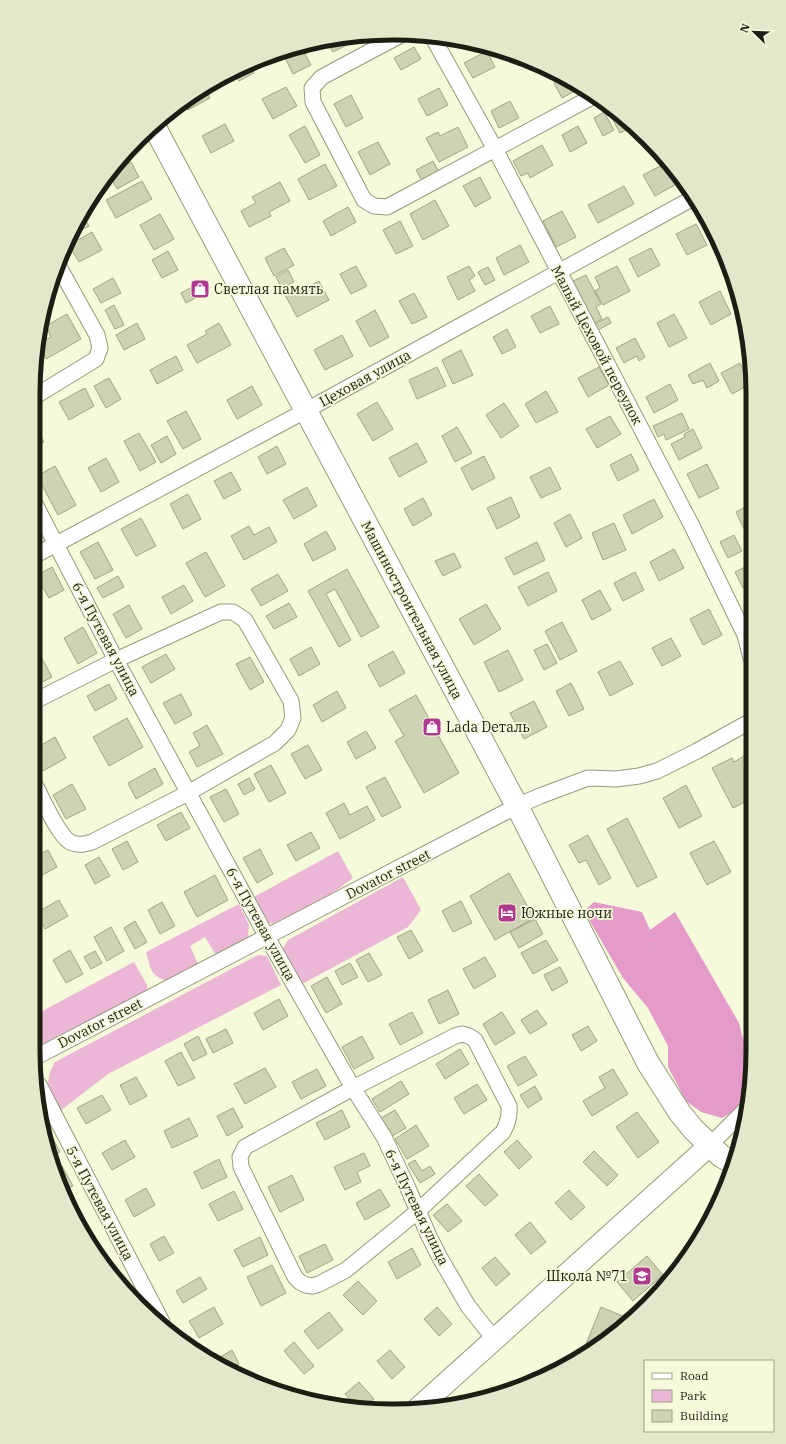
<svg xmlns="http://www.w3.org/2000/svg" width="786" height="1444" font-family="'IBM Plex Serif',serif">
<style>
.green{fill:#ecb6d7}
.forest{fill:#e59bca}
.building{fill:#ced3b4;stroke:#a0a587}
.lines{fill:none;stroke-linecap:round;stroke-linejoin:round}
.street-casing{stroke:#959a7c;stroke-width:17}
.secondary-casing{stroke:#959a7c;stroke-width:23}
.primary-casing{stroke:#959a7c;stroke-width:24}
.street{stroke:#fff;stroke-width:15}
.secondary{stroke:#fff;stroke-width:21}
.primary{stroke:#fff;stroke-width:22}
.labels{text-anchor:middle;stroke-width:3.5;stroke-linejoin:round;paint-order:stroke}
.poi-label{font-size:14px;fill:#1d1e13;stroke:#f4fada;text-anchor:start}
.street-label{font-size:14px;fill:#1d1e13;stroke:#f4fada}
.rim{fill:none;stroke:#1d1e13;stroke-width:5}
</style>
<rect width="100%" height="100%" fill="#f4fada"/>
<path class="green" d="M338 851 353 878 337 890 311 906 272 924 267 921 254 897Z
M403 877 421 910 408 927 302 984 282 950 288 940Z
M239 904 249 925 248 937 216 955 205 937 190 946 198 964 168 981C149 976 151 968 146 952Z
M258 955 267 956 281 985 108 1074 60 1111 47 1088 50 1072 55 1062Z
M134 962 147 985V993L33 1051V1016Z"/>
<path class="forest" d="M594 902 642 912 650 930 675 912 739 1023 752 1074 751 1080 736 1110 722 1118 701 1112 686 1101 668 1067V1046L648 1008 623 978 584 911Z"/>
<path class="building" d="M345 38 349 44 333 52 327 41Z
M300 45 311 65 293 74 282 52Z
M414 47 421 59 401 70 394 58Z
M487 51 495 67 473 78 464 63Z
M249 64 254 73 239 81 233 71Z
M565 77 582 87 562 98 554 83Z
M286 87 297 106 273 119 262 99Z
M205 88 210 98 188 110 183 101Z
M439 88 448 105 427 116 418 99Z
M351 95 363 118 346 127 334 104Z
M510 101 519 118 499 128 491 111Z
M610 108 631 122 634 126 620 133 607 109Z
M604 112 614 130 603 136 594 118Z
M225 124 234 141 211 153 202 136Z
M305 126 320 155 305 163 289 135Z
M578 126 587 143 570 152 562 135Z
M458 127 468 147 439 162 426 138 438 132 440 136Z
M378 142 390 164 370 175 358 152Z
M542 145 553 165 530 178 528 173 521 176 513 161Z
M433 161 439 172 422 181 416 170Z
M131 162 139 177 117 189 109 174Z
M666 163 677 184 655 196 643 175Z
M325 164 337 186 309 200 298 179Z
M480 177 491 198 475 207 463 186Z
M142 181 152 199 116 218 106 200Z
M280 182 290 201 269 212 271 216 249 227 241 211 256 203 252 197Z
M624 186 634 204 598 223 588 205Z
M435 200 449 226 423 240 410 214Z
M348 207 356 222 331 236 323 221Z
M562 211 576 237 556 247 543 221Z
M81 213 89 226 72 235Z
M160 214 174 239 154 250 140 225Z
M400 221 413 246 396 254 383 230Z
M696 224 707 245 687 255 676 234Z
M92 232 102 250 79 262 69 245Z
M520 245 529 262 504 275 496 258Z
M284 248 294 265 274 276 265 258Z
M651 248 660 265 638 277 629 259Z
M168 251 178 270 162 278 152 260Z
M356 266 367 286 351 294 340 274Z
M469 266 475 276 469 280 475 291 458 300 447 277Z
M617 266 630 291 603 305 595 291 600 288 595 277Z
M488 267 495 280 485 285 478 272Z
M288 270 294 282 282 288 276 277Z
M586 275 601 304 596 307 602 319 594 323 573 281Z
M113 278 121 293 101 303 93 289Z
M319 281 329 300 297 317 284 293 296 286 299 292Z
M198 284 203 294 186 303 181 293Z
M720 291 731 314 711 325 699 302Z
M414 293 427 317 412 324 399 301Z
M114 305 124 325 115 329 105 310Z
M550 306 559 324 540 333 531 316Z
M375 310 389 337 370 347 356 321Z
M67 314 81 339 46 359 38 344 51 337 46 326Z
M674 314 687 338 669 347 657 323Z
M608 317 611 323 598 330 595 324Z
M137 323 145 339 124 350 116 335Z
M219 323 231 345 197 363 187 345 207 334 205 331Z
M507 329 516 347 502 354 493 337Z
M342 335 353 356 325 370 314 350Z
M635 338 645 357 639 361 637 356 624 363 616 348Z
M461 350 473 375 453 384 442 360Z
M176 356 183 370 157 384 150 370Z
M710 363 719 381 707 388 703 380 693 384 688 375Z
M740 363 750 384 732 394 721 373Z
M437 367 446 386 417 399 409 380Z
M599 367 609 385 588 397 578 378Z
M109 378 121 399 106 408 94 386Z
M670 384 678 400 654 413 646 397Z
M252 386 262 405 237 419 227 400Z
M85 388 94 406 69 420 59 402Z
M546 391 558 412 536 423 525 404Z
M377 402 393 429 373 441 357 414Z
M504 403 519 426 501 438 486 415Z
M186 411 201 439 183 449 167 421Z
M682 413 689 429 666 440 664 434 658 437 653 426Z
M610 416 621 434 597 448 586 429Z
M34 423 44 442 34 448Z
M457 427 472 453 455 462 442 436Z
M693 429 702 448 679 460 671 444 685 437 684 434Z
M139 433 156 462 140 471 124 441Z
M167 436 176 454 161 463 151 445Z
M417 443 427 462 399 477 389 458Z
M277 446 286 464 267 474 258 457Z
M631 454 639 470 618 481 610 465Z
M484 456 495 478 472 490 461 468Z
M106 458 119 482 101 492 88 468Z
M707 464 719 488 699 498 687 474Z
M55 466 76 505 58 515 37 476Z
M550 467 561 489 541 498 530 477Z
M231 472 241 490 224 499 214 481Z
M307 487 317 506 294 519 283 500Z
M188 494 201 519 183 529 170 504Z
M511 497 520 517 497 529 487 508Z
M423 498 432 515 413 526 404 509Z
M654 499 663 517 632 534 623 515Z
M749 505 750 508 751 526 744 529 736 512Z
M570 514 582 538 566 547 554 523Z
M141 518 156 546 136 556 121 529Z
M614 523 626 550 603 560 592 533Z
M249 526 254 535 269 527 277 542 244 560 231 536Z
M326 531 336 549 313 561 304 544Z
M734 535 742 551 728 558 720 542Z
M98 542 113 570 95 579 80 552Z
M537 542 545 560 514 575 505 558Z
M674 549 684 568 659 581 650 562Z
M206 552 225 586 205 597 186 563Z
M454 553 461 567 443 576 435 561Z
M751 564V584L743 588 735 572Z
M52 567 64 590 49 598 36 576Z
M347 569 379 627 361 637 335 589 326 594 351 640 339 647 308 591Z
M548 572 557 591 528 606 518 587Z
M635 572 644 590 623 601 614 583Z
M278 574 288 591 261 606 251 589Z
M118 576 124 587 103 598 97 588Z
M184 585 193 601 171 614 162 597Z
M600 590 611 610 592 620 582 600Z
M289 603 297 617 274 629 266 616Z
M486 604 501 629 474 645 459 619Z
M129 605 142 629 126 638 113 614Z
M709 609 722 635 703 645 690 619Z
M562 622 577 651 560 660 545 631Z
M83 627 97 653 78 664 64 638Z
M671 638 681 656 662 666 652 648Z
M547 644 557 663 544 670 534 650Z
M311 647 320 664 299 676 290 659Z
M508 650 523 680 499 692 484 662Z
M393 651 405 673 380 687 368 665Z
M39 653 52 677 37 685 33 678V656Z
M166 654 175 669 151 683 142 667Z
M250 657 264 682 250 690 236 664Z
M620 661 633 684 610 696 598 672Z
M571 683 584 709 569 716 556 691Z
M109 684 117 699 95 711 87 696Z
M337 691 346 708 322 722 313 705Z
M181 694 192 715 175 724 163 703Z
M416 695 459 773 424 793 395 741 404 736 389 710Z
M534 701 547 727 524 739 510 713Z
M127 718 143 747 109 766 93 737Z
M207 725 223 754 197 767 189 752 200 746 193 733Z
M366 731 376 748 356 759 347 742Z
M55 737 66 758 43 771 33 752V750Z
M308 745 322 770 305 779 291 754Z
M744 756 751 771 746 774 751 784V799L733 808 712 768 732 758 734 762Z
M271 765 286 793 269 802 254 774Z
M155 768 163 784 136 799 128 783Z
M385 777 401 807 382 817 366 787Z
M249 778 255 789 244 795 238 784Z
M72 784 86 809 66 819 53 795Z
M686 785 702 816 679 828 663 798Z
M226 789 239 814 224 822 210 797Z
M344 803 350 815 367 806 375 820 340 839 326 813Z
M181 812 190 828 166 841 157 825Z
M627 818 657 877 637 887 607 829Z
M311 832 320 848 296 861 287 845Z
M588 835 611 878 599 885 586 860 579 863 569 845Z
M127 841 138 862 123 870 112 849Z
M714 841 731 872 707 885 690 853Z
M260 849 273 874 257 883 243 858Z
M48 850 57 867 33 880V858Z
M99 857 110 876 95 884 85 865Z
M509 873 534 918 495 940 470 896Z
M215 875 228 900 197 917 184 892Z
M59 900 68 916 45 929 36 913Z
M461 901 472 923 453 932 442 911Z
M162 902 175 926 160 934 148 910Z
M535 919 543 934 519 948 510 932Z
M135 921 147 942 135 949 124 928Z
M111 927 124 951 107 961 94 937Z
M411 930 423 951 409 959 397 937Z
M546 940 558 960 533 974 521 953Z
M70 950 83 974 66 983 53 960Z
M95 951 102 963 91 969 84 957Z
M369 953 382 975 368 982 356 960Z
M485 957 496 976 474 989 463 969Z
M350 963 358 977 342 985 335 971Z
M560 967 568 982 552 991 544 975Z
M327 977 342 1004 326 1013 311 986Z
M33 985 41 998 33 1002Z
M448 990 459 1014 439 1024 428 1000Z
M279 999 288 1016 263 1030 254 1013Z
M537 1010 547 1024 530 1034 521 1020Z
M412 1012 423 1033 400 1045 389 1024Z
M502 1012 515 1033 495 1045 483 1024Z
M588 1026 597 1041 581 1051 572 1035Z
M226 1029 233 1043 213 1053 206 1039Z
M198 1036 207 1054 193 1061 184 1044Z
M362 1036 374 1058 354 1069 342 1047Z
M460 1049 469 1064 445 1079 436 1064Z
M181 1052 195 1078 178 1086 165 1061Z
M525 1056 537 1075 518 1086 507 1066Z
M265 1068 276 1087 245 1104 234 1084Z
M317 1069 326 1086 301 1099 292 1082Z
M613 1069 628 1094 592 1116 583 1101 605 1088 599 1077Z
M136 1077 147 1096 130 1105 120 1085Z
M401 1081 409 1094 380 1112 372 1099Z
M477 1084 487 1100 464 1114 454 1098Z
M535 1086 542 1099 528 1108 520 1095Z
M102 1095 111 1110 86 1124 77 1108Z
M233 1108 243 1127 227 1136 217 1116Z
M342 1110 350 1127 325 1140 316 1123Z
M395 1110 406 1128 392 1136 381 1118Z
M637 1112 659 1142 638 1158 616 1127Z
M189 1118 198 1136 172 1148 164 1131Z
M416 1125 429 1146 407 1159 395 1139Z
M51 1135 60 1152 51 1158 47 1137Z
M125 1140 135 1157 112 1170 102 1153Z
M517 1140 532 1157 519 1169 504 1152Z
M594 1151 618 1175 607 1186 583 1162Z
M364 1153 370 1166 357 1172 361 1182 345 1190 334 1167Z
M219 1159 227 1177 202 1189 194 1172Z
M415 1160 422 1171 430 1166 435 1174 420 1183 408 1164Z
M62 1166 73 1186 64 1190 54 1170Z
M479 1174 498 1195 485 1206 466 1186Z
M292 1175 304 1200 280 1212 268 1187Z
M146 1188 155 1205 134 1217 125 1200Z
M380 1189 390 1206 365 1220 356 1203Z
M569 1190 585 1207 571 1220 555 1203Z
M234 1191 243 1209 218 1221 209 1204Z
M447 1204 462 1221 448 1232 433 1215Z
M530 1222 546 1242 531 1254 515 1235Z
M164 1236 174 1253 159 1261 150 1244Z
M260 1237 268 1255 243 1267 234 1250Z
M325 1244 333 1260 307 1273 299 1256Z
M412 1248 421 1265 397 1279 388 1262Z
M647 1256 663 1275 633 1301 617 1282Z
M495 1257 510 1274 496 1286 482 1268Z
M272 1265 286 1293 261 1306 247 1277Z
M200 1277 207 1289 183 1303 176 1291Z
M358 1281 377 1301 363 1315 343 1295Z
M214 1307 223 1324 199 1338 189 1321Z
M437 1307 452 1324 439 1336 424 1319Z
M601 1307 632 1320 591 1346 586 1344Z
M329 1312 343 1330 318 1349 304 1331Z
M294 1342 314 1366 304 1374 284 1351Z
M232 1350 239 1364 232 1368 215 1360Z
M390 1350 405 1367 392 1379 377 1361Z
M359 1382 374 1399 367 1405 354 1404 345 1394Z"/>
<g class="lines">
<defs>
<path id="street" d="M401 35 322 77 312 88 313 102 364 200 374 206 387 207 594 96
M432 36 495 149 691 524 745 635 751 658
M34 397 96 359 100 348 97 335 59 267
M34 502 116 660 267 937 353 1088 384 1137 407 1186 429 1236 439 1256 468 1306 495 1340
M34 556 305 411 695 197
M33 781C41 795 57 834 70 842 78 846 84 844 92 842L188 793 275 743 288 730 293 718 291 701 245 620 233 612H221L116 660 33 702
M462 1034 469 1036 475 1040 509 1106C510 1116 508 1123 503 1132L418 1211 346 1270 319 1284 312 1286 306 1285 300 1282 295 1277 241 1167 240 1157 245 1147 353 1088 455 1036Z
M34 1058 517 806 540 796 588 778 616 779 639 776 657 771 697 751 751 721
M39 1085 162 1322
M709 1146 747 1108"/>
<path id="secondary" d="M416 1410 709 1146"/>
<path id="primary" d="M154 126 517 806 648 1063 680 1113 693 1129 721 1156 733 1163"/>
</defs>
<use href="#street" class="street-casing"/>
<use href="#secondary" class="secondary-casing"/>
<use href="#primary" class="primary-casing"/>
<use href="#street" class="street"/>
<use href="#secondary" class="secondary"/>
<use href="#primary" class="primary"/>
</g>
<defs>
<symbol id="shop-square" viewBox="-11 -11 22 22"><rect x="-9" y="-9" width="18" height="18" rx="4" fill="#b0388d" stroke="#f4fada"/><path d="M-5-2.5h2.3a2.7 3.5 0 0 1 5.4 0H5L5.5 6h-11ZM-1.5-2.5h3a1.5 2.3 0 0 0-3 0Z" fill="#fff"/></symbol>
<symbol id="hotel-square" viewBox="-11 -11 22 22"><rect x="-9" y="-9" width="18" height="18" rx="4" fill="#b0388d" stroke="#f4fada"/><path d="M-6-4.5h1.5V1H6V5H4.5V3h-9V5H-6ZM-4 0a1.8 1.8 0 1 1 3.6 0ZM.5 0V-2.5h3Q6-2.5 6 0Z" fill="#fff"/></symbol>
<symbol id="school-square" viewBox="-11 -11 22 22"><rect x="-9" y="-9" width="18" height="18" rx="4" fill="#b0388d" stroke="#f4fada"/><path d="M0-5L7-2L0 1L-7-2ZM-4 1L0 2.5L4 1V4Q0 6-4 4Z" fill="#fff"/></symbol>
</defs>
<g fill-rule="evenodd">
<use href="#shop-square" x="189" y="278" width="22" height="22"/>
<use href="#shop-square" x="421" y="716" width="22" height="22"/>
<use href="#hotel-square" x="496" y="902" width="22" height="22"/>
<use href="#school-square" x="631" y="1265" width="22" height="22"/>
</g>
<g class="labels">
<g class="poi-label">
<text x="214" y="294">Светлая память</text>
<text x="446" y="732">Lada Dеталь</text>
<text x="521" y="918">Южные ночи</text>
<text x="628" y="1281" text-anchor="end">Школа №71</text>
</g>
<g class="street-label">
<text transform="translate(597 345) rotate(62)" y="5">Малый Цеховой переулок</text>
<text transform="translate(365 378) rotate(-29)" y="5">Цеховая улица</text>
<text transform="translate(412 610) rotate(62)" y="5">Машиностроительная улица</text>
<text transform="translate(106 639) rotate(62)" y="5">6-я Путевая улица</text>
<text transform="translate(388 874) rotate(-27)" y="5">Dovator street</text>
<text transform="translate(261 924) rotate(61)" y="5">6-я Путевая улица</text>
<text transform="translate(100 1023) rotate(-27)" y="5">Dovator street</text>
<text transform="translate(100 1203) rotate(62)" y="5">5-я Путевая улица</text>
<text transform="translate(417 1207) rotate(64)" y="5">6-я Путевая улица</text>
</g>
</g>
<path d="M0 0H786V1444H0ZM393 40H393A353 353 0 0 1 746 393V1051A353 353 0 0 1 393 1404H393A353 353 0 0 1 40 1051V393A353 353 0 0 1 393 40Z" fill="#e3e8ca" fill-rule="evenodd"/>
<path class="rim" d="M393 40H393A353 353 0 0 1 746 393V1051A353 353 0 0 1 393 1404H393A353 353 0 0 1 40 1051V393A353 353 0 0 1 393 40Z"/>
<rect x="644" y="1360" width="130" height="72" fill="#f4fada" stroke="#9ea28a"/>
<rect x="652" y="1373" width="20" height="6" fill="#ffffff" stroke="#9ea28a"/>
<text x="680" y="1380" font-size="12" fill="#1d1e13">Road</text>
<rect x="652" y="1390" width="20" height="12" fill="#ecb6d7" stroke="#9ea28a"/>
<text x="680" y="1400" font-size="12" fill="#1d1e13">Park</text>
<rect x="652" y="1410" width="20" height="12" fill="#ced3b4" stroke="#9ea28a"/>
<text x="680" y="1420" font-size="12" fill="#1d1e13">Building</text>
<g transform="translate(754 32) rotate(293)" stroke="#f4fada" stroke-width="3" paint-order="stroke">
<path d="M0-3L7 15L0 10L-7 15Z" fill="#1d1e13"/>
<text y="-6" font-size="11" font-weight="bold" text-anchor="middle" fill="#1d1e13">N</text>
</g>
</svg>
